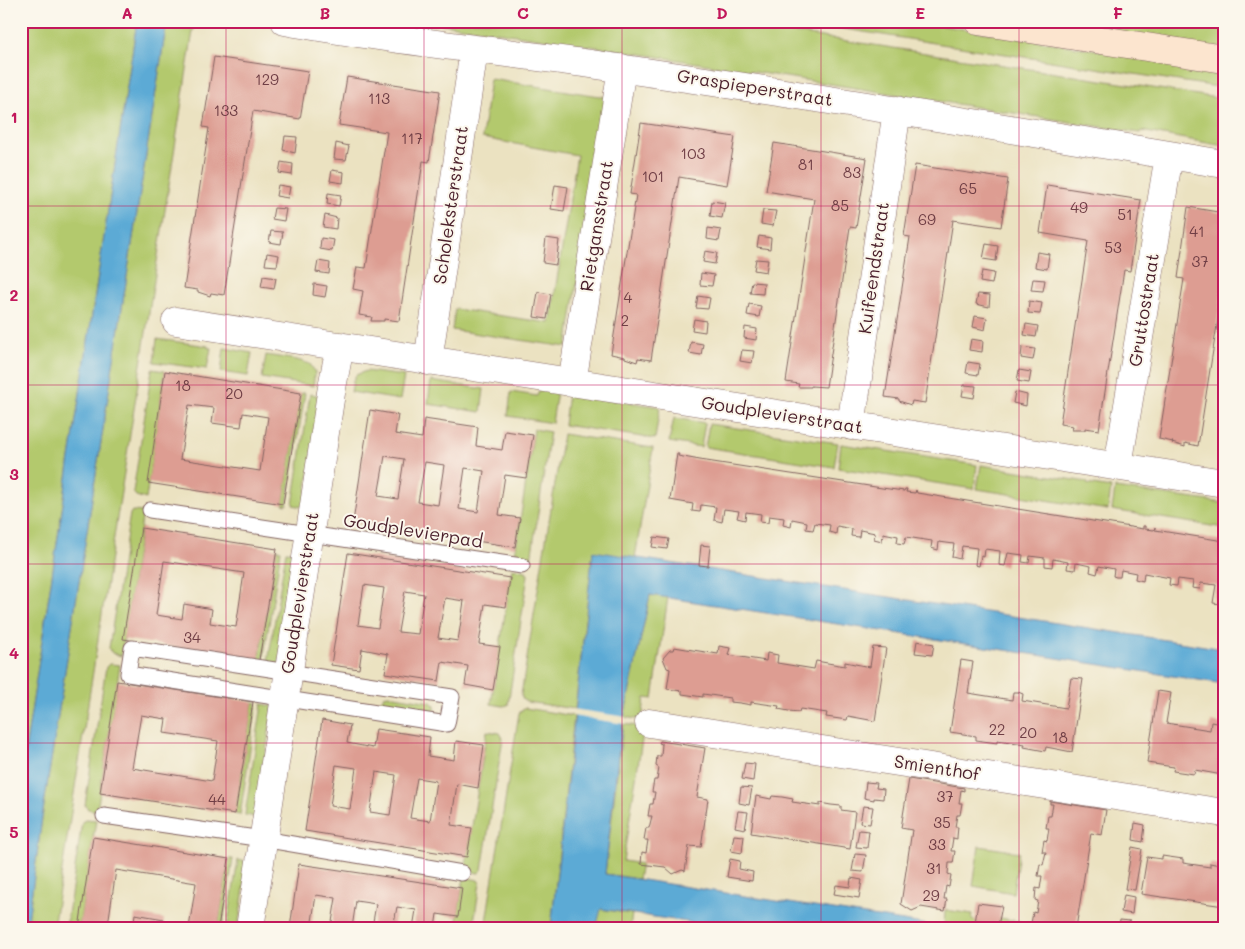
<svg xmlns="http://www.w3.org/2000/svg" width="1245" height="949" font-family="Mali,sans-serif">
<style>
.green{fill:#b3c96d;stroke:#7e744c}
.water{fill:#5caad5;stroke:#536480}
.pier{fill:#ebe2c1}
.building{fill:#dd9d92;fill-rule:evenodd}
.lines{fill:none;stroke-linecap:round;stroke-linejoin:round}
.service-casing{stroke:#826360;stroke-width:17}
.minor-casing{stroke:#826360;stroke-width:29}
.secondary-casing{stroke:#826360;stroke-width:29}
.service{stroke:#fff;stroke-width:15}
.minor{stroke:#fff;stroke-width:28}
.secondary{stroke:#fce5cf;stroke-width:28}
.grid{fill:none;stroke:#c2185b;stroke-width:1;stroke-opacity:0.55}
.labels{text-anchor:middle;stroke-width:4;stroke-linejoin:round;paint-order:stroke}
.number-label{font-size:15px;fill:#6f3e45}
.street-label{font-size:18px;fill:#4a1f2b;stroke:#fbf7ec}
.neatline{fill:none;stroke:#c2185b;stroke-width:2}
.grid-label{font-size:16px;text-anchor:middle;font-weight:bold;fill:#c2185b}
</style>
<rect width="100%" height="100%" fill="#fbf7ec"/>
<filter id="ink" filterUnits="userSpaceOnUse"><feTurbulence type="fractalNoise" baseFrequency=".02" numOctaves="2"/><feDisplacementMap in="SourceGraphic" scale="10" xChannelSelector="R" yChannelSelector="G"/><feConvolveMatrix kernelMatrix="1 2 1 2 8 2 1 2 1" color-interpolation-filters="sRGB"/></filter>
<filter id="wash" filterUnits="userSpaceOnUse"><feTurbulence type="fractalNoise" baseFrequency=".0096" numOctaves="4" result="noise"/><feDisplacementMap in="SourceGraphic" scale="20" xChannelSelector="R" yChannelSelector="G"/><feGaussianBlur stdDeviation="1.12" result="paint"/><feColorMatrix in="noise" values="0 0 0 0 0 0 0 0 0 0 0 0 0 0 0 0 0 1.4 0 .05"/><feComposite in="paint" operator="in"/></filter>
<g filter="url(#wash)">
<rect width="100%" height="100%" fill="#ebe2c1"/>
<path class="green" d="M21 21H137L21 778Z
M167 21H198L193 31 53 928H27L42 818Z
M422 21H718L1224 99V146L1141 131 1140 133 596 47Z
M793 21H912L1224 70V88Z
M1015 21H1220L1224 22V53Z
M490 79 606 97 567 347 452 330 455 309 550 323 577 155 482 138Z
M157 339 208 346V348H211L207 369 154 362Z
M224 348 252 353 248 376 221 372Z
M266 355 297 360 310 364 315 372 313 386 262 378Z
M152 369 165 371 146 499 136 496 133 492Z
M366 371 404 376 400 400 351 392 353 381 356 375Z
M431 381 484 389 481 412 428 404Z
M540 388 557 391 552 423 508 416 511 392 537 396Z
M301 393H305L287 505 283 504Z
M568 393 660 407 655 439 564 425Z
M310 394 321 396 304 507 293 505Z
M674 418 705 423 701 447 669 442Z
M709 424 838 443 834 467 705 447Z
M534 429 550 432 531 560 528 563 514 561Z
M563 434 653 448 635 558 593 552 575 709 527 702 523 700 521 695Z
M841 444 977 465 974 489 838 468Z
M981 465 1087 482V484L1111 488 1108 510 977 489Z
M1115 488 1224 503V528L1112 510Z
M132 511 143 512 121 656 112 653 109 648 130 514Z
M277 549 281 550 263 661 259 660Z
M286 551 297 552 279 664 268 662Z
M512 568 526 571 528 575 508 705 503 706 491 704Z
M650 595 668 597 653 699 645 698 642 720 624 717Z
M109 664 120 665 97 811 88 809 85 805 106 667Z
M388 695 431 702 435 706V712L432 715 383 707 381 701 384 696Z
M253 702 257 703 240 815 235 814Z
M262 704 273 706 256 817 245 815Z
M525 708 574 716 551 928H485L519 713Z
M623 724 644 727 623 861 641 864 638 879 605 874Z
M487 731 500 733 503 738 482 870 479 873 465 871Z
M86 819 96 820 79 928H66L82 822Z
M979 846 1019 852 1013 893 973 886Z
M229 859H233L222 928H218Z
M238 860 248 862 238 928H227Z
M464 877 478 880 480 883 473 928H456Z
M600 909 632 914 630 928H596Z
M945 910 973 914 972 920 976 921V923L998 926 1000 918 1031 923 1030 928 944 927Z"/>
<path class="water" d="M137 21H167L42 818 27 928H21V778Z
M593 551 1224 649V684L650 595 624 717 619 748 605 874 948 928H727L601 909 596 928H551Z"/>
<path class="pier" d="M572 709 626 717 625 724 572 716Z"/>
<g id="blocks">
<path class="building" d="M214 57 308 71 300 119 253 111 224 295 211 293 210 296 198 292V290L184 288 209 128 203 127Z
M347 77 440 91 429 162 423 161 399 321 384 319V321H371L372 317 359 315 363 291 353 289 357 267 366 268 387 132 339 125Z
M641 123 735 137 727 185 679 177 651 360 638 358 637 362 625 358V357L611 354 636 195 630 194Z
M285 136 297 137 295 153 283 150Z
M336 143 349 146 346 160 334 159Z
M774 143 867 158 856 228 850 227 826 387 811 386V387H798L799 384 786 382 814 199 766 191Z
M281 162 293 164 292 175 279 173Z
M915 165 1008 179 1001 227 953 220 925 403 912 401 911 405 899 401V399L885 397 910 237 904 236Z
M332 170 344 172 343 183 330 181Z
M278 185 290 187 288 198 276 196Z
M555 185 568 187 564 211 551 209Z
M1047 185 1141 200 1130 271 1124 270 1099 430 1085 428V430H1072L1073 426 1060 424 1088 241 1040 233Z
M328 193 341 195 339 206 327 204Z
M712 201 725 203 722 218 710 216Z
M1188 207 1224 213V280L1198 446 1185 443V447L1172 443 1173 442 1159 439 1184 279 1178 278Z
M274 208 286 209 284 221 272 219Z
M763 210 776 211 773 226 761 224Z
M325 215 337 218 336 229 323 227Z
M708 228 721 230 719 241 707 239Z
M271 231 283 232 281 244 269 242Z
M759 236 771 238 770 249 757 247Z
M321 238 334 240 332 251 320 249Z
M546 238 559 240 556 265 543 263Z
M986 244 998 246 996 261 983 259Z
M705 251 717 253 715 264 703 262Z
M1037 252 1049 254 1047 269 1035 267Z
M267 253 279 255 277 266 265 265Z
M756 259 768 260 766 272 754 270Z
M318 261 330 263 329 274 316 272Z
M982 271 994 273 992 284 980 282Z
M701 273 714 275 712 286 700 285Z
M263 276 276 278 274 289 261 287Z
M1033 279 1045 280 1043 291 1031 290Z
M752 282 764 283 763 294 750 293Z
M314 284 327 286 325 297 313 295Z
M538 292 551 294 547 319 534 317Z
M978 294 990 295 989 307 976 304Z
M698 296 710 298 708 309 696 308Z
M1029 301 1042 303 1040 314 1028 313Z
M749 304 761 306 759 317 747 315Z
M975 316 987 318 985 330 973 327Z
M694 319 706 321 705 332 692 330Z
M1026 324 1038 326 1036 337 1024 335Z
M745 327 757 329 756 340 744 338Z
M971 339 983 341 982 352 969 350Z
M691 342 703 344 701 355 689 353Z
M1022 347 1035 349 1033 360 1021 358Z
M742 350 754 351 752 363 740 361Z
M968 362 980 364 978 375 966 373Z
M1019 370 1031 372 1029 383 1017 381Z
M165 371 301 393 283 504 148 483ZM189 405 214 408 212 423 241 427 243 413 268 417 260 471 180 459Z
M964 385 976 386 974 398 962 396Z
M1015 392 1027 395 1026 406 1013 403Z
M370 410 398 415 395 434 422 438 424 419 478 427 476 446 502 450 505 431 533 435 526 478 505 475 499 515 520 518 515 547 353 522ZM385 456 404 459 398 499 378 496ZM425 462 444 465 438 505 418 502ZM465 468 484 471 478 512 459 509Z
M677 454H679L678 456 700 460 882 488 904 491 905 489H907L906 492 915 493 916 490 917 493 1143 529V526H1145V529L1154 530 1155 527V530L1224 541V586L1221 604 1213 603 1216 585 1201 583 1200 589 1192 588 1193 581 1178 579 1177 586 1169 585 1170 578 1144 573 1143 581 1135 579 1136 573 1121 570 1120 577H1116L1113 576 1114 569 1099 566 1097 574 1090 572 1091 566 1076 563 1075 570 1067 569 1068 562 1053 559 1052 567 1045 566V558L1030 556 1029 563 1022 562 1023 555 1008 553 1005 566 999 565 1000 551 985 549 984 557 981 556 979 566 975 565 977 548 962 546 960 559 952 557 954 544 939 542 938 550 931 548 932 541 906 537 904 544 897 543 898 536 883 533 882 541 874 539 875 533 860 530 859 537 851 536 852 529 837 526 836 534 829 532 830 525 815 523 813 530 806 529 807 522 792 519 791 527 783 525 784 518 769 516 768 523 760 522 761 514 746 512 745 520 737 518 739 511 724 509 722 522 714 520 716 507 701 505 700 512 692 511 693 504 670 500Z
M141 528 277 549 259 660 123 639ZM164 561 244 573 236 627 210 623 212 609 184 604 182 619 156 615Z
M654 537 669 539 667 549 652 547Z
M701 545 710 546 708 566 699 565Z
M348 553 510 578 506 607 485 604 479 644 500 647 493 690 465 685 468 666 442 662 439 681 385 673 388 654 362 649 359 669 331 665ZM364 585 384 588 378 628 358 625ZM405 591 424 594 418 634 398 632ZM445 598 464 601 458 641 438 638Z
M917 641 934 644 932 655 915 653Z
M719 646 730 648 728 655 766 661 767 653 778 655 777 663 814 669 816 661 845 666V662L870 667 873 647 886 648 875 721 848 716 847 720 826 717 827 713 800 709 799 712 789 711 778 709 779 706 751 702V705L740 703 730 702V698L703 694V697L682 694V691L667 689 670 669 667 668 663 658 670 650H673L674 647 718 654Z
M961 660 973 662 968 693 1012 700 1013 692H1018L1023 694 1022 701 1066 708 1071 678 1083 679 1072 752 1046 747 1045 751 1024 747 1025 744 997 740V743L976 740V736L950 732Z
M117 681 253 702 235 814 100 793ZM141 715 166 719 164 733 218 741 212 781 132 768Z
M1158 691 1171 693 1166 723 1210 730 1211 722 1221 724 1220 732H1224V778H1222V775L1195 770 1194 774 1173 771 1174 767 1147 763Z
M322 720 350 725 347 743 373 748 376 729 430 737 428 756 454 760 456 741 484 745 478 788 457 784 454 804 451 825 472 828 467 857 305 831ZM336 765 356 768 350 809 330 806ZM376 772 396 775 390 815 370 812ZM417 778 436 781 430 821 410 818Z
M660 741 705 748 697 797 708 799 701 847 689 846 685 871 682 870 673 874 665 867 641 864 642 852 646 853 648 840H644L646 828H649L652 816H648L650 804H653L655 792H652L654 780H657L659 768 656 766 657 756H661L662 744 659 743Z
M745 763 755 764 753 781 742 779Z
M909 779 964 788V791L961 790 959 803H962L960 815H957L955 827H958L957 837V839L953 838 951 851H955L953 863H949L948 874 951 875 949 887 946 886 944 899H947L945 911 921 907 912 911 901 904 912 830 901 828Z
M866 782 877 783 876 788 884 789 883 799 874 798V800L864 798Z
M741 787 752 788 749 805 739 803Z
M756 796 771 799 772 796 782 797 793 799 792 802 820 806V803L831 805 841 806V810L855 812 850 849 751 833Z
M1050 801 1106 810 1102 835 1091 833 1076 928H1034V925L1031 924 1033 912 1036 913 1038 901 1035 900 1036 888 1040 889 1042 876H1038L1040 864 1043 865 1046 852H1042L1044 840 1047 841 1049 828H1046L1048 816H1051L1053 804H1050Z
M863 806 873 807 870 824 860 823Z
M738 811 748 812 745 829 735 827Z
M1135 823 1145 825 1143 842 1133 840Z
M859 830 869 831 867 848 856 847Z
M734 835 744 836 742 853 731 851Z
M93 837 229 859 218 928H189L196 883 116 870 108 925 122 928H79Z
M1132 847 1142 849 1135 890 1125 889Z
M855 854 866 855 863 872 852 871Z
M1162 856 1183 859V863L1210 867V863L1224 866V906L1141 894 1147 857 1162 859Z
M730 859 740 861 739 869 753 872 752 881 727 877Z
M299 864 462 888 458 917 437 914 435 928H413L416 910 397 907 393 928H372L376 904 356 901 352 928H331L336 898 316 895 311 928H290Z
M851 878 862 880 859 898 834 894 836 885 850 887Z
M1124 895 1134 897 1132 914 1121 912Z
M978 903 1002 906 998 926 975 923Z
M135 914 164 919 163 928H133Z
M1120 920 1130 921 1129 928H1119Z"/>
</g>
</g>
<g filter="url(#ink)">
<use href="#blocks" fill-opacity="0" stroke="#826360" stroke-width="1"/>
<g class="lines">
<defs>
<path id="service" d="M150 510 522 566
M132 648 452 697 447 724 128 674Z
M104 816 263 839 462 873"/>
<path id="minor" d="M285 21C398 42 512 52 625 69 825 98 1024 131 1224 164
M176 321 1224 483
M428 361 474 50
M572 383 622 68
M851 426 897 110
M1118 466 1169 155
M649 723 1224 813
M250 928 331 393 340 346"/>
<path id="secondary" d="M978 21 1224 59"/>
</defs>
<use href="#service" class="service-casing"/>
<use href="#minor" class="minor-casing"/>
<use href="#secondary" class="secondary-casing"/>
<use href="#service" class="service"/>
<use href="#minor" class="minor"/>
<use href="#secondary" class="secondary"/>
</g>
</g>
<path class="grid" d="M226 21V928M424 21V928M622 21V928M821 21V928M1019 21V928M21 206H1224M21 385H1224M21 564H1224M21 743H1224"/>
<g class="labels">
<g class="number-label">
<text x="267" y="85">129</text>
<text x="379" y="104">113</text>
<text x="226" y="116">133</text>
<text x="412" y="144">117</text>
<text x="693" y="159">103</text>
<text x="806" y="170">81</text>
<text x="852" y="178">83</text>
<text x="653" y="182">101</text>
<text x="968" y="194">65</text>
<text x="840" y="211">85</text>
<text x="1079" y="213">49</text>
<text x="1125" y="220">51</text>
<text x="927" y="225">69</text>
<text x="1197" y="237">41</text>
<text x="1113" y="253">53</text>
<text x="1200" y="267">37</text>
<text x="628" y="303">4</text>
<text x="625" y="326">2</text>
<text x="183" y="391">18</text>
<text x="234" y="399">20</text>
<text x="192" y="643">34</text>
<text x="997" y="735">22</text>
<text x="1028" y="738">20</text>
<text x="1060" y="743">18</text>
<text x="945" y="802">37</text>
<text x="217" y="805">44</text>
<text x="942" y="828">35</text>
<text x="937" y="850">33</text>
<text x="934" y="874">31</text>
<text x="931" y="901">29</text>
</g>
<g class="street-label">
<text transform="translate(755 88) rotate(9)" y="6">Graspieperstraat</text>
<text transform="translate(451 205) rotate(-82)" y="6">Scholeksterstraat</text>
<text transform="translate(597 226) rotate(-81)" y="6">Rietgansstraat</text>
<text transform="translate(874 268) rotate(-82)" y="6">Kuifeendstraat</text>
<text transform="translate(1144 310) rotate(-81)" y="6">Gruttostraat</text>
<text transform="translate(782 415) rotate(9)" y="6">Goudplevierstraat</text>
<text transform="translate(413 531) rotate(9)" y="6">Goudplevierpad</text>
<text transform="translate(300 593) rotate(-81)" y="6">Goudplevierstraat</text>
<text transform="translate(937 768) rotate(9)" y="6">Smienthof</text>
</g>
</g>
<rect width="1245" height="949" fill="none" stroke="#fbf7ec" stroke-width="55"/>
<rect x="28" y="28" width="1190" height="894" class="neatline"/>
<g class="grid-label">
<text x="127" y="19">A</text>
<text x="325" y="19">B</text>
<text x="523" y="19">C</text>
<text x="722" y="19">D</text>
<text x="920" y="19">E</text>
<text x="1118" y="19">F</text>
<text x="14" y="123">1</text>
<text x="14" y="301">2</text>
<text x="14" y="480">3</text>
<text x="14" y="659">4</text>
<text x="14" y="838">5</text>
</g>
</svg>
